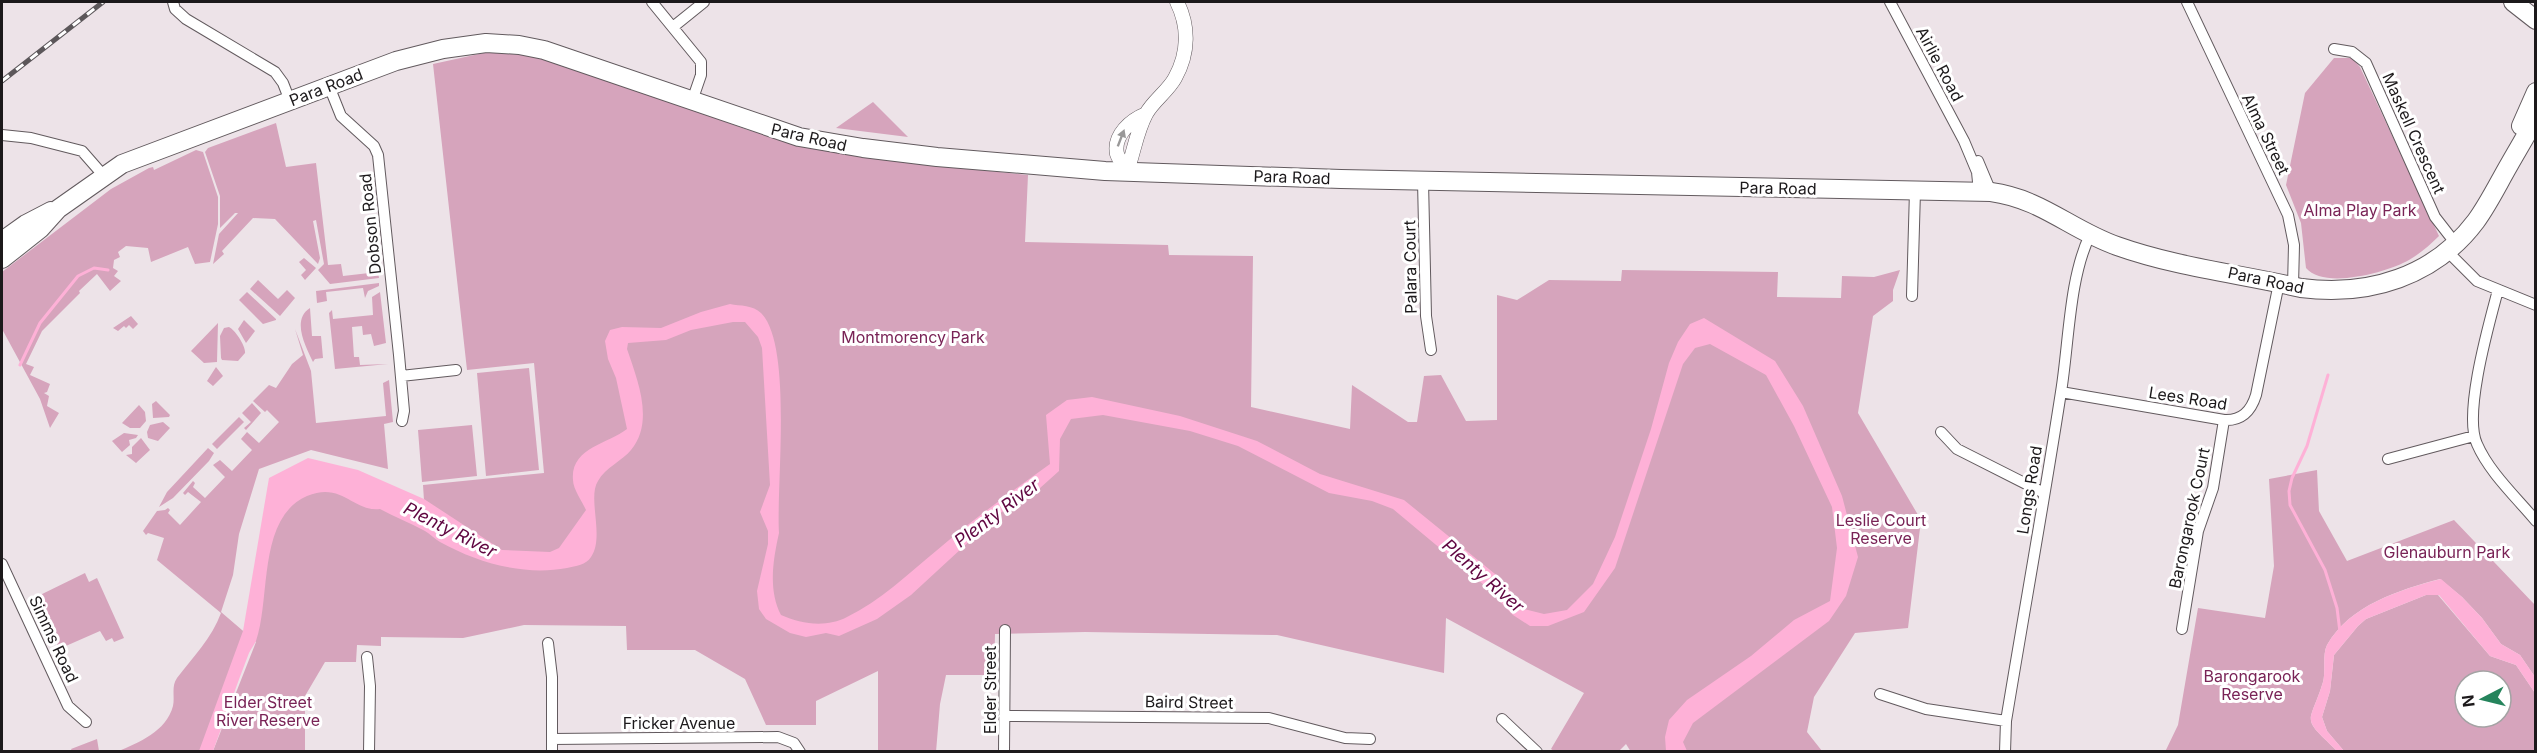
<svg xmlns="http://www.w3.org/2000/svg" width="2537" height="753" font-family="Inter,sans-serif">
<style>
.green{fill:#d6a4bc;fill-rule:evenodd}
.water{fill:#feb1d7}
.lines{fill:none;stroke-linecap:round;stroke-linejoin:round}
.stream{stroke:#feb1d7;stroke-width:3}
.minor-casing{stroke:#625a5e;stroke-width:12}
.tertiary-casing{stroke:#625a5e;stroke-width:15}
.primary-casing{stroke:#625a5e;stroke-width:20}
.minor{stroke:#fff;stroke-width:10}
.tertiary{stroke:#fff;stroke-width:14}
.primary{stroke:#fff;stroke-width:18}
.rail-casing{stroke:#5c575a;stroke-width:5}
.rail{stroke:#fff;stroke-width:3;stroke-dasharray:9;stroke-linecap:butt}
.oneway{fill:#999898}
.labels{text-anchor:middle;stroke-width:6;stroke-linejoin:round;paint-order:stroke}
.street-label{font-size:16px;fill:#1c191b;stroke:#fff}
.park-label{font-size:16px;fill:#792356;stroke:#fff}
.water-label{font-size:18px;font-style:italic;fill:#5f0540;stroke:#fff}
</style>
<rect width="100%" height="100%" fill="#ede3e8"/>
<path class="green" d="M488 52 535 56 593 73 748 130 829 151 895 161 1028 175 1025 242 1168 245 1169 255 1253 256 1251 407 1350 429 1352 385 1408 422H1417L1424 376 1441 375 1466 421 1497 420V295L1517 300 1549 280 1621 281 1622 270 1778 272 1777 297 1841 298 1842 276 1874 277 1900 270 1893 290V301L1873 316 1858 413 1921 520 1908 628 1855 633 1814 697 1807 732 1822 751 1631 752 1626 744 1619 751H1554L1551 749 1584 693 1446 618 1444 673 1277 635 1085 632 995 634 994 675H946L940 704 936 752 878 751V671L816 701V725H766L745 679 695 650H627L626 626 524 625 463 638 381 637V646L357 645 356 662H325L305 696V751H213L256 642 249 636 206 751 117 752C139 742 166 732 173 706 175 697 171 686 177 678 193 657 212 638 221 613L157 560 164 538 148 533 146 535 143 531 157 511 165 510 168 508 170 510 168 513 180 525 201 502 188 492 185 495 183 493 193 481 195 483 193 487 205 498 225 477 213 465 220 460 232 471 252 450 241 439 247 432 259 443 279 422 267 410 265 412 253 401 269 385 276 388 292 364 303 355 295 329 311 371 316 423 386 416 383 383 389 380 393 422 384 424 388 469 311 450 259 469 239 534 233 575 221 612 249 636 268 531 315 478 425 516 423 485 544 473 534 363 467 370 433 64Z
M2334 58H2352L2360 67 2439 236C2430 245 2421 253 2409 260 2388 272 2324 290 2306 268L2301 223 2286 185 2305 93Z
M873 102 908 137 836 128Z
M276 123 286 167 316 163 328 265 341 264 343 276 378 272 379 278 330 284 318 270 324 264 316 220 313 221 320 258 318 264 275 219 253 218 222 251 224 254 213 264 219 234 238 213H235L220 228V196L205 152 208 148Z
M196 150 203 152 218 197V224L210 262 195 264 188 247 151 262 148 248 126 246 118 252 120 257 114 260 113 268 118 271 114 276 121 281 110 291 97 274 79 291 80 293 42 331 26 364 34 367 30 375 50 384 47 392 44 393 49 396 47 406 59 413 50 428 40 399 2 329V272L111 189 149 168 153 167 154 170Z
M304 258 316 268 305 280 301 275 306 270 299 262Z
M258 280 278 299 287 290 295 298 280 316 250 289Z
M379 283V286L368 291 365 298 363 288 326 292 327 301 317 303 316 291Z
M247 292 276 319V320L263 324 239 300Z
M380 292 386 343 374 346 371 334 363 335 362 326 352 327 354 357H359L360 365 388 364 335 369 329 313 332 310 333 319 373 315 372 297Z
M310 308 312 336H321L323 358 315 359 313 362C306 347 291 320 310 308Z
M131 316 138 324 133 329 129 325 126 328 124 326 118 331 113 328Z
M244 320 255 331 246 343 238 329Z
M218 323 217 362 204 363 191 351Z
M229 327C235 330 246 346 245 353L238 361 222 360 221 358 220 336 224 328Z
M216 367 223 376 213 386 207 381Z
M529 368 539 470 486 476 477 373Z
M156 401 170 415 169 417 153 418 152 404Z
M252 403 261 413 246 430 244 428 251 422 242 413Z
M139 405 145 412 146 421 140 428H130L122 423Z
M239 417 244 422 217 449 212 444Z
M163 422 170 428 158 441 148 438 147 432 150 425Z
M472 425 477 476 422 482 418 430Z
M124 433 138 435 136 438 129 440 130 445 122 452 112 441Z
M141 438 150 450 136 463 126 455 132 454V447Z
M208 448 214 453 209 461 173 498 159 507 167 492Z
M2317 470 2319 511 2347 561 2454 520 2535 605V677L2520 655 2501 644 2482 618 2462 597 2440 579C2399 590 2350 605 2327 645 2322 655 2326 671 2323 682 2309 727 2300 715 2337 751L2165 752 2178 725 2198 608 2265 618 2274 566 2269 479Z
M85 573 89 582 97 578 124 638 114 642 112 638 106 641 100 631 59 649 36 597Z
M2426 595H2438L2490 656 2516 665 2535 693V751H2344L2327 731 2322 717 2330 691 2334 655 2358 626 2366 619ZM2465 681H2501V717H2465Z
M97 739 99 751H72L71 749Z"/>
<path class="water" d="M730 304C740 306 753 305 761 313 793 345 776 486 779 533 773 560 768 590 781 615 801 624 826 628 847 617 880 601 908 574 936 551 972 520 1011 492 1050 464L1046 415 1067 400 1092 397 1180 416 1257 441 1320 474 1404 500 1500 578 1524 609 1544 614 1567 610 1593 584 1615 537 1651 429 1669 363 1678 342 1690 324 1704 318 1775 361 1803 406 1842 496 1858 557 1846 596 1829 621 1693 723 1683 742 1687 751H1666L1665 737 1669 720 1687 700 1751 656 1794 620 1830 601 1837 548 1832 507 1794 426 1766 375 1710 344 1695 348 1683 364 1615 568 1584 612 1548 626H1530L1513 615 1484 585 1393 509 1372 501 1329 493 1238 446 1190 431 1103 415 1071 419 1060 439 1059 471 1030 497 1000 513 911 595 877 619 839 636 826 633 806 637 790 633 766 619 759 609 757 591 768 544V531L760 512 770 485 762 348 758 337 745 322H733L691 330 666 340 628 343 627 349C637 379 655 421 631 450 623 460 605 468 598 481 587 498 605 537 591 557 586 565 576 566 567 568 524 576 478 563 440 542 435 539 430 534 425 531 410 523 395 517 380 509 353 512 342 481 307 496 257 518 271 598 256 641 254 645 251 649 249 653 236 686 225 719 213 751H199L243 631 269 478 308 458 358 470 424 499 502 550 550 552 559 548 586 510C582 501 573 489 573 480 570 448 608 444 627 429L616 378 608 359 605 341 610 330 622 327 661 328 701 312Z
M2441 579 2462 597 2482 618 2501 644 2520 655 2535 677V693L2516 665 2490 656 2439 595H2426L2366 619 2358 626 2334 655 2330 691 2322 717 2327 731 2344 751H2337C2300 715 2309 727 2323 682 2326 671 2322 655 2327 645 2350 605 2399 590 2441 579Z"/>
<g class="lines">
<path class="stream" d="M20 365 40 323 78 276 94 268 108 270
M2328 375 2307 446 2292 478 2289 491 2290 505 2325 570 2337 608 2340 632"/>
<defs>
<path id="minor" d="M173 2 175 9 186 19 275 72 283 83 290 101
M652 2 701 62V75L692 101
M1890 2 1964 141 1977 172 1979 192
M2187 2 2288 215 2294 245 2293 286
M673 27 704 2
M2334 49 2352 52 2366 63 2435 217 2456 244
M329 86 341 116 374 146 378 155 399 355 404 411 402 421
M2 135 31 138 82 151 103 175
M1978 161 1991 192
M1423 181 1426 316 1431 350
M2448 252 2477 281 2536 305
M2498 290C2489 324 2463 414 2477 444 2489 472 2516 497 2536 521
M1912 296 1915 191
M401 376 456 370
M2061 392 2224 420C2242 421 2251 411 2256 395L2279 283
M1941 432 1957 449 2044 493
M2388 459 2474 436
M2 564 68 706 86 722
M2182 629 2198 531 2213 488 2224 420
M548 643 552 677V752
M367 657 370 686 369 752
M1880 694 1926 709 2006 721
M1004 716 1269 718 1345 738 1370 739
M1502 719 1537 752
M552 739 778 737 794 743 800 752
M1004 752 1005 630
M2005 752 2006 721C2024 612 2044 502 2061 392 2069 343 2069 278 2090 235"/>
<path id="tertiary" d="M1127 171C1134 152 1136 133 1146 114 1153 101 1168 91 1175 78 1189 53 1189 26 1177 2
M1127 171C1124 166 1119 160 1117 154 1113 135 1131 120 1146 114"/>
<path id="primary" d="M2513 2 2536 20
M2521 126 2536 92
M2 241 26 224 51 211
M2 259 40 229 58 209 122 164 396 61 443 49 486 43 519 45 544 50 799 137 863 148 937 157 1105 171 1341 179 1991 192C2042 199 2071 230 2117 246 2176 267 2240 274 2301 288 2369 297 2435 276 2476 221 2489 203 2498 184 2509 165 2518 149 2528 133 2536 117"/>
</defs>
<use href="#minor" class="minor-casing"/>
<use href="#tertiary" class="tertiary-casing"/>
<use href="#primary" class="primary-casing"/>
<use href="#minor" class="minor"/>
<use href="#tertiary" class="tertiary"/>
<use href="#primary" class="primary"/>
<defs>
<path id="rail" d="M2 81 103 2"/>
</defs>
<use href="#rail" class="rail-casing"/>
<use href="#rail" class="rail"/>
</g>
<defs><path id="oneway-solid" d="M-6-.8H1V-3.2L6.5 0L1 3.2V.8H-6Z" transform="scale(1.5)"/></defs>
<use class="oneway" href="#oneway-solid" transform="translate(1121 138) rotate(-69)"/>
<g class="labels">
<g class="street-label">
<text transform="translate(1940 64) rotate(62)" y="6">Airlie Road</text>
<text transform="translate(326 87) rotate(-21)" y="6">Para Road</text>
<text transform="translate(2414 133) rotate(66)" y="6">Maskell Crescent</text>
<text transform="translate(2266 134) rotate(64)" y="6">Alma Street</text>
<text transform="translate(809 137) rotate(13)" y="6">Para Road</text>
<text transform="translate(1292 177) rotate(2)" y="6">Para Road</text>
<text transform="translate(1778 188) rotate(1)" y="6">Para Road</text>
<text transform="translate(370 224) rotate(-96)" y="6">Dobson Road</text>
<text transform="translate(1410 267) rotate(-91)" y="6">Palara Court</text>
<text transform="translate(2266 280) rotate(12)" y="6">Para Road</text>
<text transform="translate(2188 398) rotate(9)" y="6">Lees Road</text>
<text transform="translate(2029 490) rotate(-81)" y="6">Longs Road</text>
<text transform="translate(2189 518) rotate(-78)" y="6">Barongarook Court</text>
<text transform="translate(54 639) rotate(65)" y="6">Simms Road</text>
<text transform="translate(990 690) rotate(-90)" y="6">Elder Street</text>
<text transform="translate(1189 702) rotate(1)" y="6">Baird Street</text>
<text x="679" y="729">Fricker Avenue</text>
</g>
<g class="park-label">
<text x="2360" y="216">Alma Play Park</text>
<text x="913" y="343">Montmorency Park</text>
<text x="1881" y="526">Leslie Court<tspan x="1881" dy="18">Reserve</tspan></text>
<text x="2447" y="558">Glenauburn Park</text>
<text x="2252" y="682">Barongarook<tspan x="2252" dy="18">Reserve</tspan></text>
<text x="268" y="708">Elder Street<tspan x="268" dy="18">River Reserve</tspan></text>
</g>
<g class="water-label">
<text transform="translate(997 513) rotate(-37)" y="6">Plenty River</text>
<text transform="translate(450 530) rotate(27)" y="6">Plenty River</text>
<text transform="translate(1483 576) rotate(41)" y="6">Plenty River</text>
</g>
</g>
<rect width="2537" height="753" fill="none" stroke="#1c191b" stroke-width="6"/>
<g transform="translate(2483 699) rotate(263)"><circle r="28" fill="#ffffff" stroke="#a4a3a4" stroke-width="1.5"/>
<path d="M0-4.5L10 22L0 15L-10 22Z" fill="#25845c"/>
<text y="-9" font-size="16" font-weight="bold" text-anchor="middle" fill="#1c191b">N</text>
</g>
</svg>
